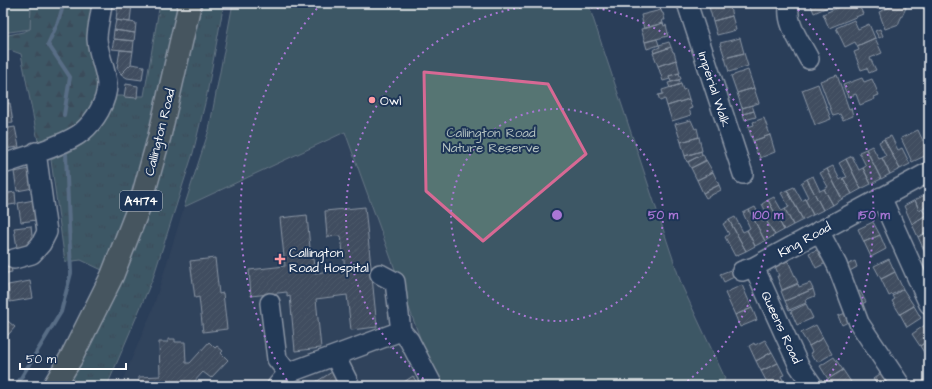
<svg xmlns="http://www.w3.org/2000/svg" width="932" height="389" font-family="'Architects Daughter',sans-serif">
<style>
.built{fill:#39485e}
.grass{fill:url(#grass-tufts);stroke:#abbab9}
.forest{fill:url(#forest-firs);stroke:#abbab9}
.park{fill:#577573;stroke:#abbab9}
.lines{fill:none;stroke-linecap:round;stroke-linejoin:round}
.stream{stroke:#91a7bc;stroke-width:4}
.building{fill:url(#building-hatch);stroke:#fff}
.minor-casing{stroke:#fff;stroke-width:22}
.major-casing{stroke:#fff;stroke-width:25}
.minor{stroke:#1d3557;stroke-width:19}
.major{stroke:#697266;stroke-width:22}
.marked{fill:none;stroke:#d76994;stroke-width:3;stroke-linejoin:round}
.ring{fill:none;stroke:#a976d5;stroke-width:2;stroke-dasharray:2 4}
.poi-dot{fill:#ff9aa2;stroke:#1d3557;stroke-width:1.5}
.labels{text-anchor:middle;stroke-width:4;stroke-linejoin:round;paint-order:stroke}
.shield{fill:#1d3557;stroke:#bbc2cd;stroke-width:1}
.shield-label{font-size:12px;font-weight:bold;fill:#fff}
.street-label{font-size:13px;fill:#fff;stroke:#1d3557}
.poi-label{font-size:13px;fill:#fff;stroke:#1d3557;text-anchor:start}
.park-label{font-size:13px;fill:#b3c1c0;stroke:#1d3557}
.centre{fill:#a976d5;stroke:#1d3557;stroke-width:2}
.ring-label{font-size:12px;text-anchor:middle;font-weight:bold;fill:#a976d5;stroke:#1d3557;stroke-width:4;stroke-linejoin:round;paint-order:stroke}
</style>
<defs>
<pattern id="grass-tufts" width="24" height="20" patternUnits="userSpaceOnUse"><rect width="24" height="20" fill="#577573"/><path d="M3 7l-1-3M5 7V3M7 7l1-3M15 17l-1-3M17 17v-4M19 17l1-3" fill="none" stroke="#505c5c"/></pattern>
<pattern id="forest-firs" width="22" height="20" patternUnits="userSpaceOnUse"><rect width="22" height="20" fill="#577573"/><path d="M5 1l3.5 6h-7zM16 11l3.5 6h-7z" fill="#505c5c"/></pattern>
<pattern id="building-hatch" width="6" height="6" patternUnits="userSpaceOnUse"><rect width="6" height="6" fill="#5c6167"/><path d="M-1 1l2-2M0 6l6-6M5 7l2-2" fill="none" stroke="#74797e"/></pattern>
</defs>
<rect width="100%" height="100%" fill="#2a3e5a"/>
<filter id="ink" filterUnits="userSpaceOnUse"><feTurbulence type="fractalNoise" baseFrequency=".025" numOctaves="2"/><feDisplacementMap in="SourceGraphic" scale="8" xChannelSelector="R" yChannelSelector="G"/><feConvolveMatrix kernelMatrix="1 2 1 2 8 2 1 2 1" color-interpolation-filters="sRGB"/></filter>
<g filter="url(#ink)">
<path class="built" d="M345 133 428 360 444 386H120L152 311 184 207Z"/>
<path class="grass" d="M160 3H181L133 201 102 270 81 260 65 262 51 160C59 156 69 153 77 148 97 136 109 118 115 96H144Z
M199 3H224L206 99 193 153 153 278 107 386H64L78 363Z"/>
<path class="forest" d="M31 3H95L100 75 98 99 84 120 60 135 38 141 21 54 10 50 3 51V36L23 32 30 29Z"/>
<path class="park" d="M3 3H31L30 29 3 33Z
M233 3H588L682 286 725 378 721 386H444L428 360 345 132 184 207 209 130Z"/>
<g class="lines">
<path class="stream" d="M64 3 58 22 48 44 70 77 64 115
M16 386 61 312 71 273 66 154"/>
</g>
<path class="building" d="M118 3H132L130 22 116 20Z
M722 3H729L732 16 713 21 709 7Z
M810 3H837L814 13Z
M848 3H858L863 14 829 28 823 14Z
M875 3H888L889 5 877 9Z
M899 3H904L906 8 899 22V24L885 29 879 12Z
M661 10 662 13H663L665 20H662L663 23 644 29 641 15Z
M732 16 736 30 717 35 713 21Z
M116 20 136 23 135 33 114 30Z
M854 20 858 29 869 24 875 38 857 46 855 42 845 47 836 28Z
M663 23 664 26 666 25 668 33H667L668 36 645 42 641 29Z
M880 29 883 36 879 38 875 31Z
M114 30 135 33 134 41 113 39Z
M740 38 744 53 725 58 720 43Z
M875 38 882 53 870 58 876 70 869 73 867 68 861 70 854 52 859 50 857 46Z
M114 39 134 41 133 51 112 49Z
M657 39 659 45 647 49 645 42Z
M669 42 671 47 654 53 653 50 660 47 659 45Z
M671 47 673 52H674L676 59V60L658 66 653 53Z
M120 50 133 51 131 64 121 74 117 68Z
M744 53 748 66 729 72 725 58Z
M676 60 677 61 680 73 669 76 670 79 663 81 658 66Z
M131 64 144 66 142 80 127 78 121 74Z
M748 70 754 88 737 93 731 76Z
M679 73 681 79 671 82 669 76Z
M837 75 849 109 851 108 853 116 843 120 840 114 833 116 820 81Z
M862 78 864 82 872 79 879 95 874 97 875 99 860 105 856 94 848 97 843 85Z
M679 80 681 84 670 88 668 83Z
M126 84 138 86 137 98 124 97Z
M681 84 683 90 686 89 689 99 667 106 665 99 660 101 658 95 663 94 662 90Z
M818 84 831 119 815 125 802 90Z
M754 88 759 103 742 108 737 93Z
M689 99 692 108 689 109 691 115 672 121 667 106Z
M10 103 13 123 3 124V104Z
M752 105 754 111 743 114 742 108Z
M754 111 756 117 745 120 743 114Z
M764 118 770 135 753 141 748 127 754 125 753 122Z
M691 120 695 129 697 128 699 137 681 142 675 124Z
M15 127 19 147 3 149V129Z
M918 130 929 154 912 162 901 138Z
M770 135 775 152 760 158 759 154H757L753 141Z
M891 136 898 150 902 148 910 164 900 169 884 139Z
M699 137 702 151 685 156 681 142Z
M884 139 900 169 890 174 882 158 886 156 879 142Z
M872 146 879 159 882 158 890 174 881 179 866 149Z
M866 149 881 179 871 184 863 168 866 166 859 152Z
M701 151 702 155 687 162 685 156Z
M703 154 706 161 691 168 688 162Z
M852 156 859 170 863 168 871 184 861 189 846 159Z
M846 159 861 189 852 194 843 178 847 177 839 163Z
M706 160 713 172 697 180 691 168Z
M833 166 840 180 843 178 852 194 842 199 827 169Z
M30 169 33 188 17 191 14 172Z
M827 169 842 199 833 205 824 189 828 187 820 173Z
M713 172 719 185 703 193 697 180Z
M813 176 820 191 824 189 833 205 823 210 807 179Z
M807 179 823 210 813 215 805 199 808 197 801 183Z
M719 185 721 190 706 198 703 193Z
M794 187 802 201 805 199 813 215 803 220 787 190Z
M787 190 803 220 793 225 785 209 789 207 781 193Z
M15 192 16 204 3 206V194Z
M929 193V205L919 210 915 200Z
M774 197 782 211 785 209 793 225 784 230 768 200Z
M34 200 37 220 21 222 18 203Z
M768 200 784 230 775 235 766 220 769 218 762 204Z
M915 200 919 210 922 209 926 215 912 224 904 206Z
M365 207 377 327 351 330 347 295 316 299 321 348 295 351 290 296 287 297V292L251 296 249 270 285 266 280 218 307 215 311 259H313L315 273 345 269 341 236 327 237 325 211Z
M755 207 763 222 766 220 775 235 765 241 749 210Z
M749 210 765 241 755 246 747 230 750 228 743 213Z
M926 215 927 217 929 215V231L918 237 912 224Z
M735 217 743 232 747 230 755 246 746 251 729 220Z
M729 220 746 251 735 256 725 237 729 234 723 224Z
M873 222 880 235 864 242 858 229Z
M31 226 33 245 17 248 14 228Z
M929 231V244L923 248 918 237Z
M880 235 886 249 871 257 864 242Z
M929 244V256L927 258 923 248Z
M824 247 830 261 816 268 809 253Z
M8 249 12 272 3 274V250Z
M215 258 219 294 223 293 227 329 203 332 199 297 195 298 190 261Z
M889 259 895 272 881 279 874 266Z
M788 261 798 283 782 290 777 276H779L775 266Z
M855 261 857 267 846 273 843 267Z
M733 269 736 276 724 282 720 274Z
M895 272 903 289 889 296 881 279Z
M30 281 33 298 10 302 8 285Z
M810 283 813 289 785 301 781 291 798 284 799 287Z
M742 285 752 308 735 315 725 293Z
M813 289 815 296 805 300 806 303 789 310 785 301Z
M903 289 914 306 900 314 892 301 895 299 893 296Z
M860 291 866 302 857 306 851 295Z
M806 304 813 318 797 325 791 311Z
M914 306 921 318 907 327 900 314Z
M752 308 757 320 740 327 735 315Z
M848 312 852 320 842 325 838 316Z
M3 317 15 327 3 341Z
M816 325 823 338 809 346 801 333Z
M925 325 929 331V340L920 346 912 334Z
M823 338 832 354 818 362 816 359 814 360 810 353 812 352 809 346Z
M168 339H175V342H185L186 363H190L209 342 215 348 217 346 223 351 221 353 228 360 211 378 203 372 192 384 225 383V386H137H139V377L160 376 159 342H168Z
M765 340 772 352 756 361 749 346 754 343 755 345Z
M929 340V358L928 359 920 346Z
M772 352 778 363 761 371 756 361Z
M834 357 843 370 828 379 820 366Z
M778 363 784 375 781 376 785 384 782 386H769L761 371Z
M843 370 851 382 846 386H833L828 379Z
M884 371 890 380 881 386H878L873 379Z
M332 372 341 386H312L311 385Z
M413 376 419 386H398Z"/>
<g class="lines">
<defs>
<path id="minor" d="M687 3 743 174
M790 3C784 22 801 43 809 59
M3 164C24 157 66 145 82 132 95 121 107 102 107 84 106 69 98 54 97 39 97 28 101 15 102 3
M881 197 929 304
M819 231 837 265 859 323 901 386
M14 259 32 254 41 244 47 232 36 152
M754 267 799 366 813 386
M742 271 754 267 929 172
M380 274 395 282 401 331 409 340 433 386
M270 303 277 359 288 373
M335 356 350 386
M277 386 288 373 401 331"/>
<path id="major" d="M54 386 71 358 112 276 142 199 159 138 190 3"/>
</defs>
<use href="#minor" class="minor-casing"/>
<use href="#major" class="major-casing"/>
<use href="#minor" class="minor"/>
<use href="#major" class="major"/>
</g>
</g>
<path d="M0 0H932V389H0ZM424 72 548 84 586 154 483 241 426 191Z" fill="#2a3e5a" fill-opacity=".55" fill-rule="evenodd"/>
<path class="marked" d="M424 72 548 84 586 154 483 241 426 191Z"/>
<g class="ring">
<circle cx="557" cy="215" r="106"/>
<path d="M433 386A211 211 0 1 1 681 386"/>
<path d="M290 385A317 317 0 0 1 320 5M794 5A317 317 0 0 1 824 385"/>
</g>
<g class="poi-dot">
<circle cx="372" cy="100" r="4"/>
<path d="M278 253h4v4h4v4h-4v4h-4v-4h-4v-4h4z"/>
</g>
<g class="labels">
<rect class="shield" x="120" y="191" width="42" height="20" rx="3"/>
<g class="shield-label">
<text x="141" y="205">A4174</text>
</g>
<g class="street-label">
<text transform="translate(715 89) rotate(72)" y="5">Imperial Walk</text>
<text transform="translate(159 132) rotate(-76)" y="5">Callington Road</text>
<text transform="translate(804 239) rotate(-29)" y="5">King Road</text>
<text transform="translate(782 327) rotate(65)" y="5">Queens Road</text>
</g>
<g class="poi-label">
<text x="380" y="105">Owl</text>
<text x="289" y="257">Callington<tspan x="289" dy="15">Road Hospital</tspan></text>
</g>
<g class="park-label">
<text x="491" y="137">Callington Road<tspan x="491" dy="15">Nature Reserve</tspan></text>
</g>
</g>
<circle cx="557" cy="215" r="6" class="centre"/>
<g class="ring-label">
<text x="663" y="219">50 m</text>
<text x="768" y="219">100 m</text>
<text x="874" y="219">150 m</text>
</g>
<rect width="932" height="389" fill="none" stroke="#1d3557" stroke-width="16"/>
<rect x="8" y="8" width="916" height="373" fill="none" stroke="#fff" stroke-width="1.5" filter="url(#ink)"/>
<path d="M20 363v6h106v-6" fill="none" stroke="#ffffff" stroke-width="2"/>
<text x="26" y="363" font-size="12" fill="#ffffff" stroke="#1d3557" stroke-width="3" paint-order="stroke">50 m</text>
</svg>
